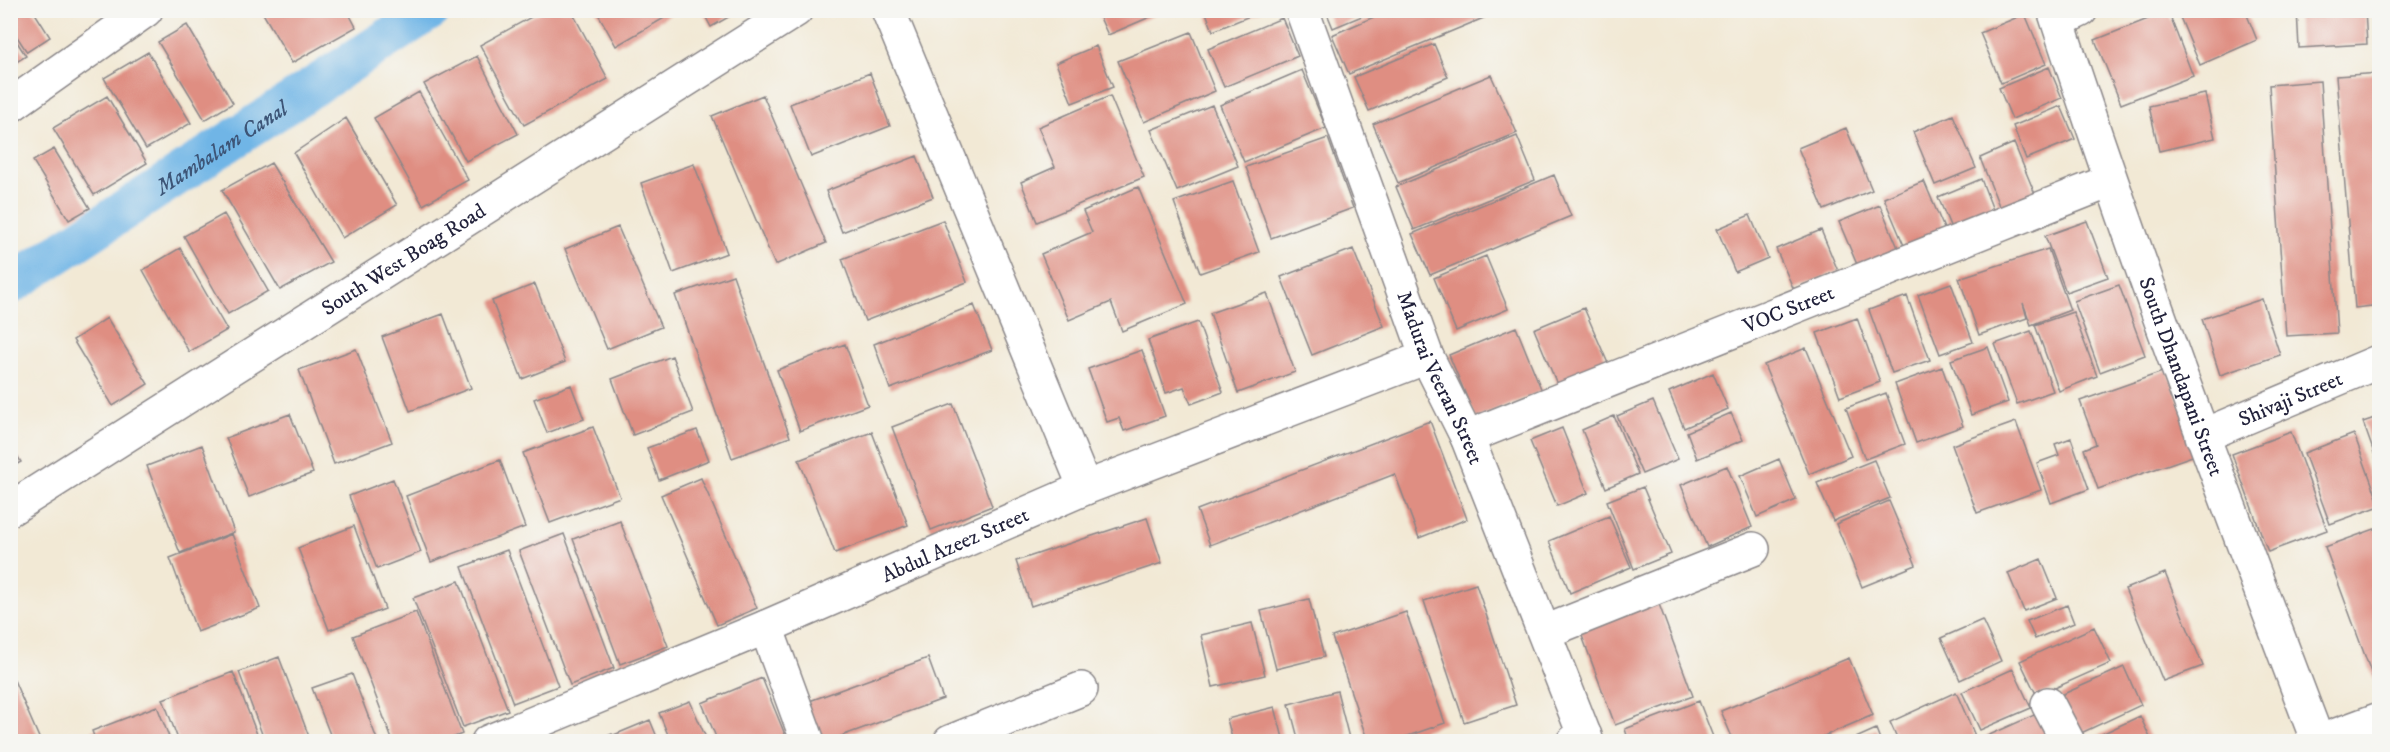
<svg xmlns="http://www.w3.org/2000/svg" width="2390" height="752" font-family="'IM FELL DW Pica',serif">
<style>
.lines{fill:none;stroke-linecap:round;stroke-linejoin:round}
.canal{stroke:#70b5e6;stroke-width:40}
.building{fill:#df8e82}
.minor-casing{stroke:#8a8688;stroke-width:36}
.tertiary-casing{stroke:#8a8688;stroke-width:36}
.minor{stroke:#fff;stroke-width:33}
.tertiary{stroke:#fff;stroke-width:33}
.labels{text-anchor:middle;stroke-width:5;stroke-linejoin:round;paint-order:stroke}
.street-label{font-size:21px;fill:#22223b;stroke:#f6f6f2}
.water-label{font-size:22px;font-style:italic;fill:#3d5577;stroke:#f6f6f2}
</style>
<rect width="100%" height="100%" fill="#f6f6f2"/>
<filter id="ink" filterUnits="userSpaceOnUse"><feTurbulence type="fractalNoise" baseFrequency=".0167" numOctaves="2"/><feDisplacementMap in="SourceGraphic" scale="12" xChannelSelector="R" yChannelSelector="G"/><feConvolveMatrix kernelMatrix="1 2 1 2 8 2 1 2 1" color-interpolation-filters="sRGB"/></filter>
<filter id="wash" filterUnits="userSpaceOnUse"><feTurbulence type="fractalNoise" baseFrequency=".008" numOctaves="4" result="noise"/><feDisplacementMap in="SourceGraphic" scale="24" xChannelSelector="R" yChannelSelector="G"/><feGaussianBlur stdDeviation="1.35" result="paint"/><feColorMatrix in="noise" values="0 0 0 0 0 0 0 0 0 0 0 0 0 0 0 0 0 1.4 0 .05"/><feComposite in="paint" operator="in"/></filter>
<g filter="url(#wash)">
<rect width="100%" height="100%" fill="#f2e9d5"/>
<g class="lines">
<path class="canal" id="s1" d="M10 285 431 10"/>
</g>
<g id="blocks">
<path class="building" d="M10 10H33L50 37 27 52 10 26Z
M261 10H347L356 27 292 63Z
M544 10H571L608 79 524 125 480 45Z
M596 10H678L616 46Z
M702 10H741L711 27Z
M1205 10H1262V11L1213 31Z
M1390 10H1491L1493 14 1349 74 1332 35Z
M2177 10H2245L2257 40 2200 65Z
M2297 10H2365L2367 44 2299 48Z
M1097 11H1164L1108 35Z
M1326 11H1374L1333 28Z
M2168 11 2193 76 2121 104 2095 40Z
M2025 14 2046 64 2001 83 1980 33Z
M1282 18 1298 56 1224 87 1208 49Z
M187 25 233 103 205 120 158 42Z
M10 31 26 56 10 66Z
M1191 32 1215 91 1144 122 1118 61Z
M1434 44 1448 77 1369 111 1354 77Z
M1096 46 1113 87 1072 103 1056 63Z
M148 52 191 123 146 149 104 78Z
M477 56 518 134 466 161 424 84Z
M2049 67 2062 98 2012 119 1999 88Z
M1302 70 1326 128 1244 162 1220 105Z
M870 73 890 126 811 157 790 104Z
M2380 73V305L2355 308 2336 76Z
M1491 75 1517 133 1398 183 1373 124Z
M2320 81 2337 333 2286 336 2269 85Z
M419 92 468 180 423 205 374 118Z
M2205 94 2215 138 2159 151 2149 106Z
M763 95 826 243 775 265 712 116Z
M107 96 147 163 94 195 53 128Z
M1110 96 1144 177 1037 222 1021 182 1055 167 1038 127Z
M1212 105 1238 166 1177 191 1151 130Z
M2061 106 2075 139 2026 159 2013 126Z
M1953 115 1976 168 1935 185 1913 132Z
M346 118 397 205 342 238 294 153Z
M1846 128 1872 190 1824 210 1798 148Z
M1517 136 1535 180 1414 230 1396 187Z
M1328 138 1353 208 1271 238 1246 167Z
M2014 143 2035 194 2000 208 1980 158Z
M54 149 90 208 69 220 33 161Z
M917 156 933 197 842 232 826 191Z
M271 163 331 262 280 290 222 190Z
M694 164 727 253 673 273 641 183Z
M1554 175 1571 216 1430 275 1412 234Z
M1981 179 1995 215 1953 233 1938 197Z
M1233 181 1259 252 1200 273 1174 202Z
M1924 181 1948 238 1908 255 1884 198Z
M1138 187 1187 304 1122 331 1111 302 1069 320 1041 254 1092 232 1083 211Z
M1880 205 1902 257 1861 274 1839 222Z
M224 214 268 291 228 314 184 236Z
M1750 215 1768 258 1735 272 1717 229Z
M943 220 967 282 865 321 842 259Z
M2087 221 2108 277 2066 292 2045 236Z
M618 227 661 327 607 349 565 249Z
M1821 230 1838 271 1794 290 1776 249Z
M180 248 227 330 189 352 143 270Z
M1353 249 1384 326 1312 355 1281 277Z
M2048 249 2070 310 2031 325 2023 303 2027 318 1979 335 1959 278Z
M1486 256 1508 309 1456 331 1434 278Z
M733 275 790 437 732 458 675 295Z
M1951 283 1973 342 1940 354 1918 295Z
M535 284 565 362 522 379 492 301Z
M2119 285 2145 355 2100 372 2074 301Z
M1267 293 1295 372 1238 393 1210 313Z
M1907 296 1930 360 1892 373 1869 310Z
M2262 299 2280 355 2220 375 2202 319Z
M974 305 992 350 890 389 874 344Z
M1584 308 1610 368 1559 389 1534 329Z
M2073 312 2097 376 2059 391 2035 325Z
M443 314 471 388 410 411 382 337Z
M107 318 148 384 113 406 73 340Z
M1857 318 1880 382 1840 397 1817 333Z
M1198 322 1223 392 1191 404 1184 387 1166 393 1148 340Z
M1516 327 1542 391 1476 419 1449 355Z
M2031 331 2053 391 2017 404 1995 344Z
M845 344 868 405 800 431 777 370Z
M1988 347 2008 402 1971 415 1951 360Z
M1806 348 1851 456 1809 474 1764 365Z
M356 349 392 442 334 464 299 370Z
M1142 350 1165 416 1124 431 1119 418 1107 422 1088 369Z
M672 356 693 412 633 435 612 379Z
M1942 367 1963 426 1916 443 1895 384Z
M2168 370 2198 454 2098 489 2084 449 2096 444 2080 401Z
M1713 373 1728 409 1684 428 1669 392Z
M571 385 584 419 547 433 534 399Z
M1886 393 1905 444 1865 459 1846 408Z
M1653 401 1678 459 1642 474 1617 416Z
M953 404 992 506 931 530 892 427Z
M1731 413 1743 440 1697 459 1687 432Z
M290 414 313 473 249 497 226 438Z
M1614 416 1638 474 1606 488 1582 430Z
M2380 416V467H2379L2363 422Z
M1430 421 1467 519 1419 538 1395 474 1210 545 1197 510Z
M2016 422 2041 490 1977 513 1952 445Z
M593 427 620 497 550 523 523 453Z
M1562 428 1588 493 1557 506 1530 441Z
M697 430 709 460 659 480 647 448Z
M872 432 908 525 835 553 799 460Z
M2291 432 2327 530 2268 552 2232 454Z
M2354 434 2380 506 2330 524 2304 453Z
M2071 438 2089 489 2051 503 2037 463 2059 455 2055 444Z
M10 444 21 462 10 468Z
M202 445 234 532 180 553 147 466Z
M1779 459 1796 500 1757 517 1740 476Z
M500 460 525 527 431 562 406 496Z
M1874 460 1890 498 1833 521 1817 483Z
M1727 466 1752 527 1707 547 1681 485Z
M701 478 757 608 717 625 661 495Z
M393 479 421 552 377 569 349 496Z
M1643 487 1671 554 1634 569 1607 501Z
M1889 501 1916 565 1862 587 1836 524Z
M1609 516 1631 567 1570 593 1549 541Z
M1147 518 1162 563 1031 606 1016 561Z
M620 521 668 646 620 664 573 539Z
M354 526 385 609 329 630 298 548Z
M2380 527V694H2379L2325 547Z
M232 534 260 608 197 632 170 558Z
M564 534 614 668 570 685 519 551Z
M507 550 558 686 513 703 462 567Z
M2041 559 2057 598 2024 611 2008 573Z
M2165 573 2203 666 2163 681 2125 589Z
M459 581 508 710 463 727 413 598Z
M1476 584 1516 705 1464 722 1424 601Z
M1656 596 1693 696 1615 725 1578 625Z
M1309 599 1324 657 1276 669 1261 611Z
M2067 605 2074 623 2035 639 2027 621Z
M416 612 462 734 442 742H393L353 636Z
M1406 612 1445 723 1391 742H1368L1332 637Z
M1982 620 2001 661 1960 680 1941 638Z
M1252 623 1265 675 1213 687 1201 635Z
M2094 627 2111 663 2037 696 2020 661Z
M279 657 311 742H265L239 672Z
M928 658 943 699 825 742H818L804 703Z
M1849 658 1873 715 1810 742H1734L1721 711Z
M2124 667 2141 705 2077 735 2059 696Z
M2013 669 2031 708 1980 730 1962 692Z
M10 671 40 740 36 742H10Z
M233 672 260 742H179L163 699Z
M352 674 378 742H333L312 688Z
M762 678 788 742H718L702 703Z
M1337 691 1350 742H1299L1289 704Z
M1956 692 1975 736 1963 742H1899L1890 722Z
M690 701 706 738 699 742H671L659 713Z
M1699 701 1715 742H1629L1625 729Z
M157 706 171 742H96L92 731Z
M1275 707 1284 742H1233L1227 719Z
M2041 712 2055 742H1987L1985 737Z
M2140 716 2152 742H2085Z
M650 720 659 742H617L614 735Z
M1876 729 1881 742H1847Z
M612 734 615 742H594V741Z"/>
</g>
</g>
<g filter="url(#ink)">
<use href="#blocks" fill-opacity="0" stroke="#8a8688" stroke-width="1.5"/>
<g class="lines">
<defs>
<g id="minor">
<path d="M888 10 1085 488"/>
<path id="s2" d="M1302 10 1427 357 1467 437 1587 742"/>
<path d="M2058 21 2081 10"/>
<path id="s3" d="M2202 436 2380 361"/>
<path id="s4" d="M1467 437 2110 181"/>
<path d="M766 627 808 742"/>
<path d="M1545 632 1753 549"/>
<path d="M2048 704 2068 742"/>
<path id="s5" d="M488 742 766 627 1085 488 1427 357"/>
<path d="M950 742 1081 689"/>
<path d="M2318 742 2380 719"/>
</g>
<g id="tertiary">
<path id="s6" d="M2054 10C2134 257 2226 499 2318 742"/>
<path d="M10 106 146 10"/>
<path id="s7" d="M10 509 796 10"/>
<path d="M1573 742 1585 736"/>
</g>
</defs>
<use href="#minor" class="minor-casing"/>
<use href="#tertiary" class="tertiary-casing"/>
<use href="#minor" class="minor"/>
<use href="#tertiary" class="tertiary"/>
</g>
</g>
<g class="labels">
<g class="street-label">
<text dy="7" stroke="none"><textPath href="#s7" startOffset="466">South West Boag Road</textPath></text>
<text dy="7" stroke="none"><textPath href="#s4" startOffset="346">VOC Street</textPath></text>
<text dy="7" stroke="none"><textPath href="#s2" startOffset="393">Madurai Veeran Street</textPath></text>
<text dy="7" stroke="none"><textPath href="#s6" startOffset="388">South Dhandapani Street</textPath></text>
<text dy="7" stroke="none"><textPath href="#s3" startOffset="96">Shivaji Street</textPath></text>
<text dy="7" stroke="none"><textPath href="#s5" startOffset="507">Abdul Azeez Street</textPath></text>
</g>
<g class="water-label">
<text dy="8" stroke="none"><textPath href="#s1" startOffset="252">Mambalam Canal</textPath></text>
</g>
</g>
<rect width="2390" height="752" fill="none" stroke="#f6f6f2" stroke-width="36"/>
</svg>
